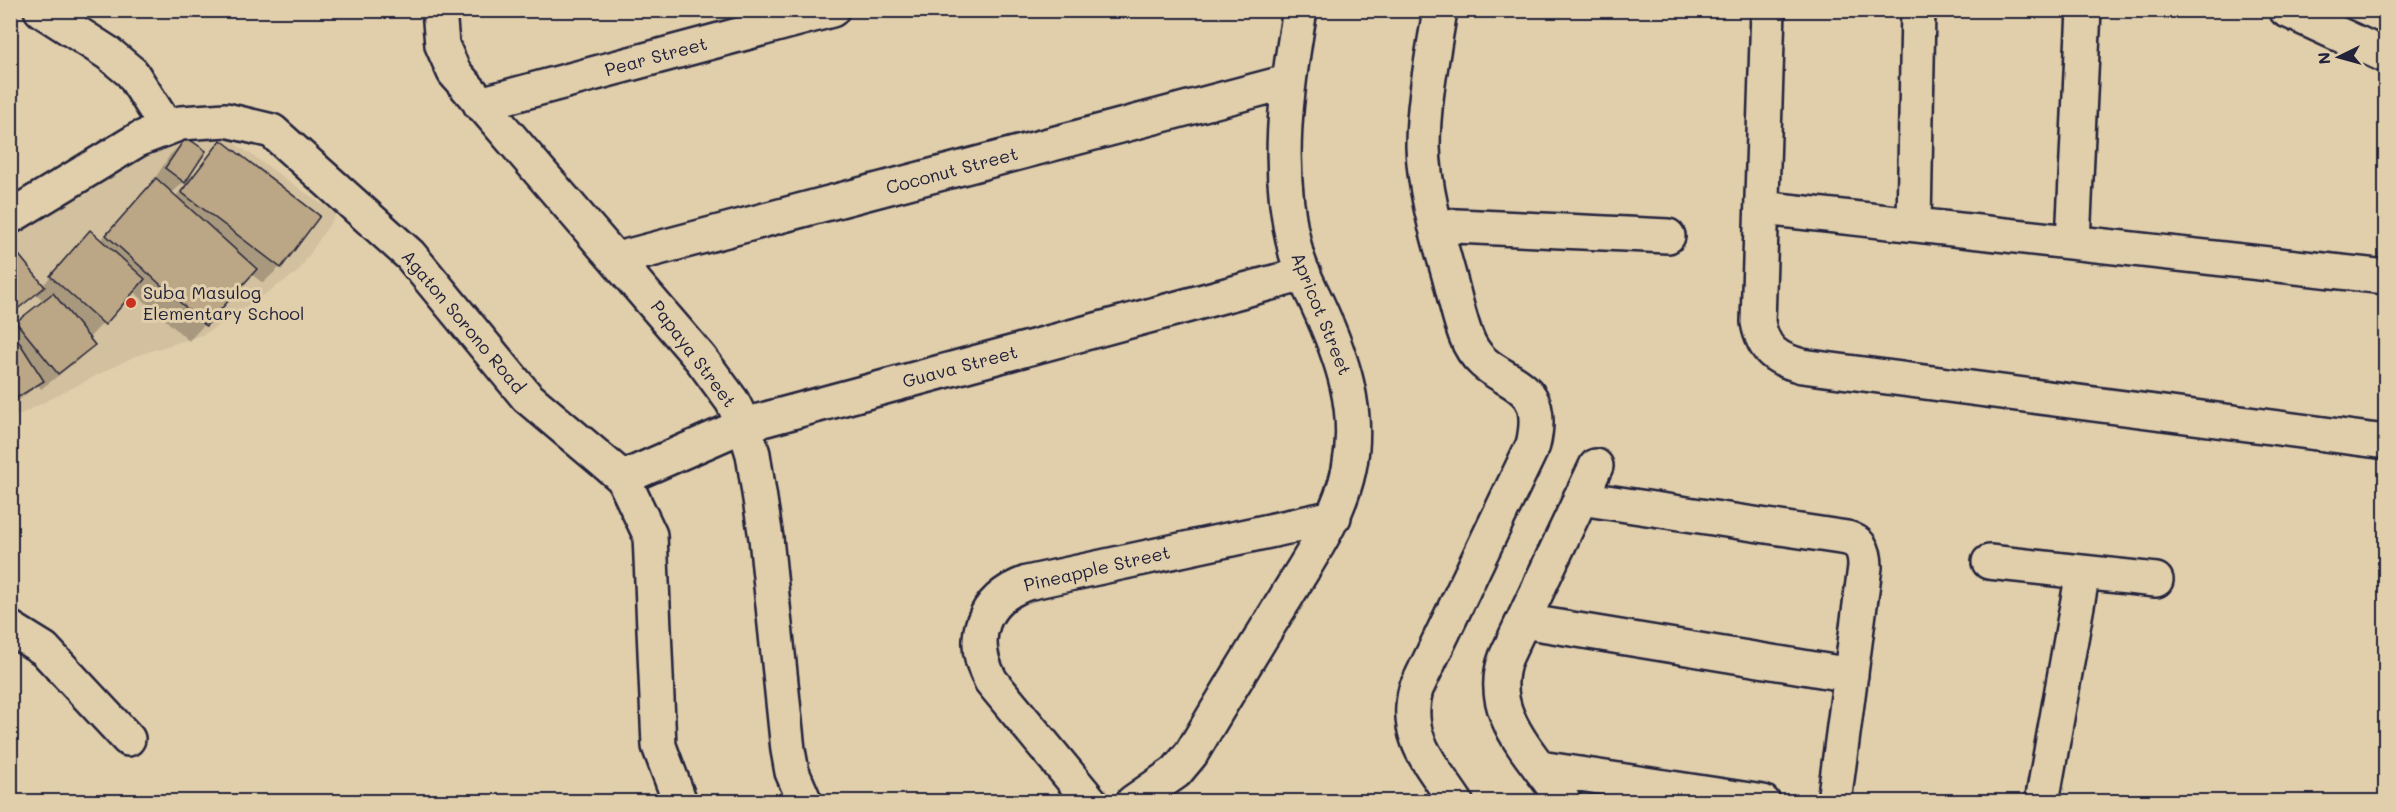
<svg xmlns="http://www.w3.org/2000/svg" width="2396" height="812" font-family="Mali,sans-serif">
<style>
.built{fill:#d2c09e}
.shadow{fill:#0003;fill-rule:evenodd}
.building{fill:#bba685;stroke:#22223b;stroke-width:1.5}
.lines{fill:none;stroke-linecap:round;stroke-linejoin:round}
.street-casing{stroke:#22223b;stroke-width:38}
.secondary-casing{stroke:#22223b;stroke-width:38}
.street{stroke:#e1cfac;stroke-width:33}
.secondary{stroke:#e1cfac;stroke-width:33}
.poi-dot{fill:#c8321e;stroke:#e1cfac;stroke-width:2}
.labels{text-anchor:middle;stroke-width:6;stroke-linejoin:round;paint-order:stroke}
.street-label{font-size:18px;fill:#22223b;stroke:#e1cfac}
.poi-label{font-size:18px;fill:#22223b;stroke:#e1cfac;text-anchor:start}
</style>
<rect width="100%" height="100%" fill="#e1cfac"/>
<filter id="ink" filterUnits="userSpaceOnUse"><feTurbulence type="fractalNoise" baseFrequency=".0167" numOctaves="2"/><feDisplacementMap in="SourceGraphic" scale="12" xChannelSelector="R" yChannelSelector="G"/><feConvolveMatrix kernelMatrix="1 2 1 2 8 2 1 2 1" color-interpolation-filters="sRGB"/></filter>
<g filter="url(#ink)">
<path class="built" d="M216 130 336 214 298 272 205 334 135 356 11 419V239L172 138Z"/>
<path class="shadow" d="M186 139 190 178 221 142 318 216 280 267 263 283 251 274 189 341 133 291 88 339 93 345 77 361 41 389 38 385 10 407V330L44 301 36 294 73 249 90 232 100 241 150 186 170 155ZM186 180 187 181 175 198 171 194Z"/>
<path class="building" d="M186 137 206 151 185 183 165 168Z
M221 140 320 216 281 268 181 192Z
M156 178 257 269 206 326 106 235Z
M90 230 145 279 105 325 50 276Z
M10 244 45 287 10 315Z
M53 293 95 345 58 374 16 322Z
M14 334 44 381 10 402V336Z"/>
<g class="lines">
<defs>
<path id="street" d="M41 10 108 53 132 73 167 128
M439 10 442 45 454 72 701 359 732 401 744 425 753 454 766 538 788 750 792 772 805 802
M1440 10C1433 55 1423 101 1423 146 1424 191 1438 236 1450 279 1455 298 1459 318 1466 336 1486 392 1551 367 1533 445L1416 689C1403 737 1431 764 1456 802
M1768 10 1758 322C1763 350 1776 359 1802 366L2386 442
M2286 10 2386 56
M480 104 832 10
M1762 208 2386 277
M1914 223 1918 10
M1435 225 1668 236
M2073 241 2084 10
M617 259 1287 82
M623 478 744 425 1304 274
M1580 498 1847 538C1862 542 1865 553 1865 567L1834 802
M1989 562 2156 580
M1523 621 1851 675
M10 628 44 649 128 739
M1540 768 1763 802
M1091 802 991 681C968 639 982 599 1027 583L1334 517
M1133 802 1176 772 1191 754C1222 702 1253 650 1285 599 1310 557 1339 517 1349 469 1361 410 1342 357 1317 303 1309 286 1299 268 1295 249 1275 168 1286 91 1300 10
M1564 802C1536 757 1484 715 1506 657L1596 466
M2042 802 2083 572"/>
<path id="secondary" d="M10 217 139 139 181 123 226 120 272 131 410 255 527 397 623 478 650 535 659 746 680 802"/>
</defs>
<use href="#street" class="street-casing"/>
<use href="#secondary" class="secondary-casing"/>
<use href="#street" class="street"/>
<use href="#secondary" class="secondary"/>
</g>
</g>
<circle class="poi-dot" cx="131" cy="303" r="6"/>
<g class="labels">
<g class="street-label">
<text transform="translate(656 57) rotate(-15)" y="6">Pear Street</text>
<text transform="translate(952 171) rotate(-15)" y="6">Coconut Street</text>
<text transform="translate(1321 314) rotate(68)" y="6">Apricot Street</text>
<text transform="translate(463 322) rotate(50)" y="6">Agaton Sorono Road</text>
<text transform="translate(693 354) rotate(53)" y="6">Papaya Street</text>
<text transform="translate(960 367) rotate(-15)" y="6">Guava Street</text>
<text transform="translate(1097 569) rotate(-13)" y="6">Pineapple Street</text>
</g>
<g class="poi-label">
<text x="143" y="299">Suba Masulog<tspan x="143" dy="21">Elementary School</tspan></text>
</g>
</g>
<rect width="2396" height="812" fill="none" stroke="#e1cfac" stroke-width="36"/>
<rect x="18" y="18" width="2360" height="776" fill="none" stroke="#22223b" stroke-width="2" filter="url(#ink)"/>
<g transform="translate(2339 57) rotate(265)" stroke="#e1cfac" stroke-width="4.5" paint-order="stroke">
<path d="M0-4.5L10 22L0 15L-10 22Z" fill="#22223b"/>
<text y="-9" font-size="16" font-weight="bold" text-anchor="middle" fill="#22223b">N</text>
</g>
</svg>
